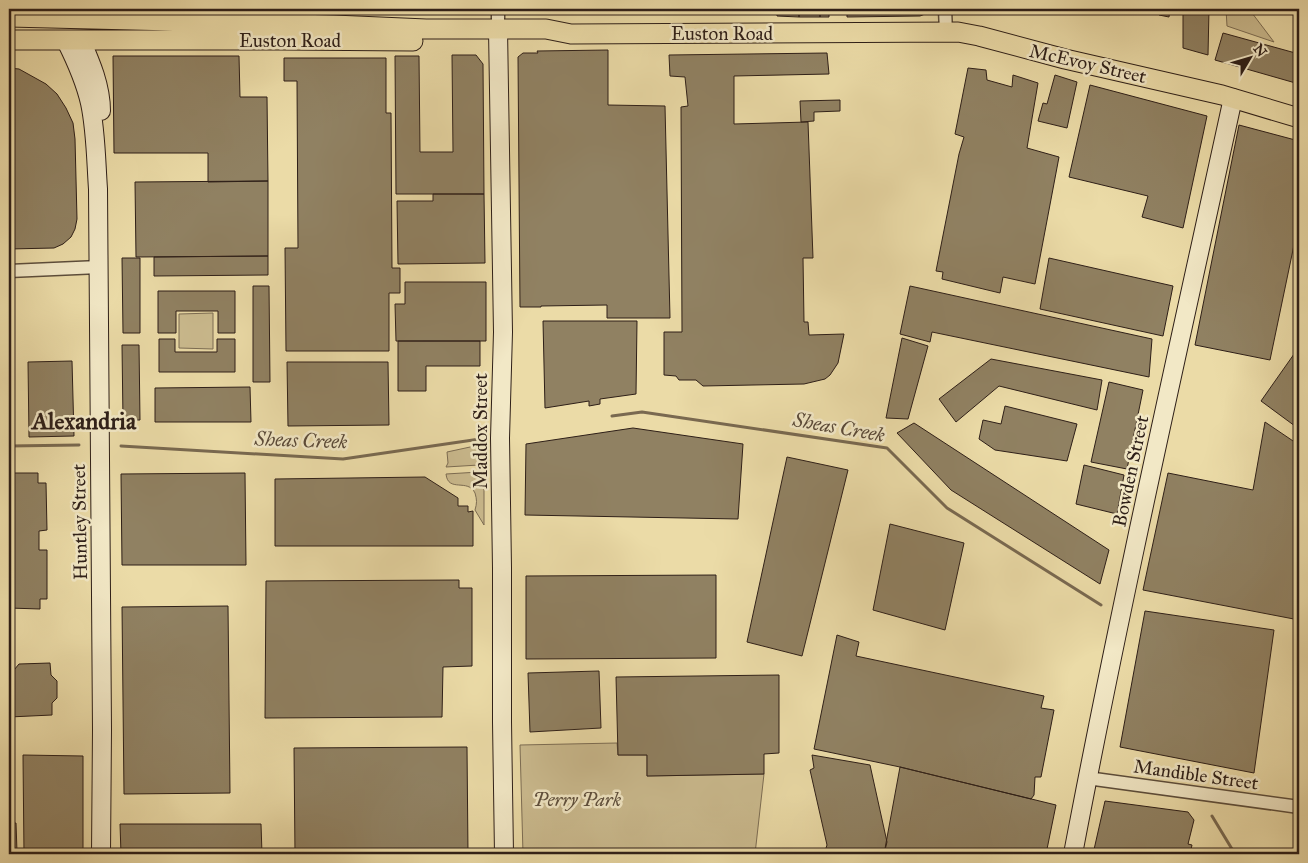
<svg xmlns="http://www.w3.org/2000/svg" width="1308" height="863" font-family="'IM FELL Great Primer',serif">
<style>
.green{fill:#cbbb8f;stroke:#7c6d54}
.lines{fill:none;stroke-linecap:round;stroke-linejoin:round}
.stream{stroke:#796950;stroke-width:3}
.building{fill:#908162;stroke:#2e1f18}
.street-casing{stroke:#5d4e3c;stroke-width:15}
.secondary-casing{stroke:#2e1f18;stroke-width:20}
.primary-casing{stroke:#2e1f18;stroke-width:21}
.street{stroke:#f2e8c6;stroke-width:12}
.secondary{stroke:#f2e8c6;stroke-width:18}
.primary{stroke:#ebdba7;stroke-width:19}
.labels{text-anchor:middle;stroke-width:5;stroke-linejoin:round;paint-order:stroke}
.street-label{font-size:19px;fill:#2e1f18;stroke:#f2e8c6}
.park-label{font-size:19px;font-style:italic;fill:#5d4e3c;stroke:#f2e8c6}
.water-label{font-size:20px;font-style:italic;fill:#5a4a39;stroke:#f2e8c6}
.district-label{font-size:24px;font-weight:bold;fill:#2e1f18;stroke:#f2e8c6}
</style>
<rect width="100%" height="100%" fill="#ebdba7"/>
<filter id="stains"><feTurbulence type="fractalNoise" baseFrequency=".004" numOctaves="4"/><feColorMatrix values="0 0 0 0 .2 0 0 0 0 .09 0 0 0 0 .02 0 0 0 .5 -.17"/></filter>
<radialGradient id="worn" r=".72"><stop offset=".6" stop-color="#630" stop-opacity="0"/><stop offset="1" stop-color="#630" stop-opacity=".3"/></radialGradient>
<path class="green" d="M1226 9H1249L1274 42 1227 26Z
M213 313V349L179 348V314Z
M484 444V461L479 465 446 467 448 463 447 452Z
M479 472 484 476V525L475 510C477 503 477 500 475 493 468 478 448 493 446 474Z
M617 743 618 755H647V776L764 774 755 854H523L520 745Z"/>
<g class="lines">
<path class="stream" d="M612 416 642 412 887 448 947 508 1101 605
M9 446 79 445
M121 446 343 459 480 439
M1212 816 1235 854"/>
</g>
<path class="building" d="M777 9H799V17L777 16Z
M799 9H820V17H799Z
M820 9H847V13L829 14V17H820Z
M847 9H928V10L925 14 920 16 847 17Z
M1000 9H1021V12Z
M1022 9H1056L1053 12 1022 11Z
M1156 9H1170L1169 17 1159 15Z
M1183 9H1209L1208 55 1183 48Z
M1223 33 1299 54V84L1215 60Z
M608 50V105L665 106 670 318H607V305L541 306V307H520L518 57 523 53H538L537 51Z
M827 53 829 74 734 76V124L808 122 813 258H803L804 322H808L809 335 844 334 838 363 830 375 825 379 804 384 703 386 696 380H679L676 376 664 375V332H682L681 107 688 106 685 77 670 76 669 55Z
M452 55H476L483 64 484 194H396L395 56H419L420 152H453Z
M113 56H239L240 97H267L268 181 208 182V153H114Z
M284 58H386V113H391L392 268H400V293H389V351H286L285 248H298L297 81H284Z
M9 68 19 69 46 84 57 94 66 108 73 123 75 139 77 219 75 229 71 237 63 244 54 248 9 249Z
M968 68 986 70 987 80 1012 87 1013 75 1038 83 1027 148 1059 157 1035 284 1003 277 1000 293 942 279 943 272 936 271 959 154 964 137 955 134Z
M1055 75 1077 82 1067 128 1038 121 1043 103 1047 104Z
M1090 85 1207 116 1183 228 1142 217 1148 196 1069 177Z
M840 100V111L814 112V121L801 122 800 101Z
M1239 125 1299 141V221L1270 360 1195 345Z
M268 181V256L136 257 135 182Z
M433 194H484L485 263 398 264 397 201H433Z
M268 256V275L154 276V257Z
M122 258H140V333H123Z
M1049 258 1173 286 1163 336 1040 309Z
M405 282H486V341H396L395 304H405Z
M253 286H269L270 382H253Z
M910 286 1152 339 1149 377 932 332 930 342 900 334Z
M158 291H235V333H218V311H176V333H158Z
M543 321H637L636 394 600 399V404L589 406V401L545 408Z
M902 338 928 346 908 419 886 418Z
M159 339H175V352H217V339H235V372H159Z
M398 341H480V366H426V391H398Z
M122 345H139L140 420H123Z
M1299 347V429L1261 401Z
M991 359 1102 380 1097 410 999 386 956 422 939 399Z
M72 361 74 436 29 437 28 362Z
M287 362H388L389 425 288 426Z
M1109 382 1143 390 1127 469 1091 462Z
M250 387 251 422H155V388Z
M1005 406 1077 424 1067 461 995 450 979 439 983 420 1001 424Z
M1265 422 1299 445V620L1143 590 1168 473 1253 490Z
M914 423 1109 550 1100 584 951 490 897 433Z
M633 428 743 444 738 519 525 515 526 444Z
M787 457 848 470 802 656 747 642Z
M1084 465 1124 475 1117 514 1076 504Z
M9 473H38V483H46L47 530 39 531V550H47V599H40V609L9 608Z
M245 473 246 565H122L121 474Z
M425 477 458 498V506H468V512L473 511V546H275V479Z
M890 524 964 543 945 630 873 610Z
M716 575V658L526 659V576Z
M459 580V588H472V666L443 667 442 717 265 718 266 581Z
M228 606 230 793 124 794 122 607Z
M1145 611 1274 630 1254 773 1120 747Z
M837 635 859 642 856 656 1044 696 1041 708 1054 710 1041 777H1035L1034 795 1031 799 900 767 814 749Z
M50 663 51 675 57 681V698L52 703V715L9 717V670H14L19 664Z
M599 671 601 728 530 732 528 673Z
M779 675V753L764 754V774L647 776V755H618L616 677Z
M467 747 468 854H295L294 748Z
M23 755 83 756V854H24Z
M812 755 870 765 887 842 884 854H821L825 851 827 845 810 770 814 768Z
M900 767 1056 805 1046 854H884Z
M1105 801 1188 812 1194 820 1188 844 1192 845 1190 854H1093Z
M9 823H16L17 852 9 853Z
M120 824H261L262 854H121Z"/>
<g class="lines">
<defs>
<path id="street" d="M498 9V29
M945 9 946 32
M9 271 99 267
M1087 778 1299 807"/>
<path id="secondary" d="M498 29 503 332 500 438 502 568V722L504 854
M81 40C91 63 101 86 101 111
M66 41C76 61 85 81 90 103 96 131 96 161 98 189L102 730 101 854
M1073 854C1121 601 1178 350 1233 98"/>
<path id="primary" d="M9 17 334 25 426 29H546L571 34 958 32 979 36 1065 59 1222 95 1299 118
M9 40H281L413 41"/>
</defs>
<use href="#street" class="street-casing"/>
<use href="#secondary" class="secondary-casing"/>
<use href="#primary" class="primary-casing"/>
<use href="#street" class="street"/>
<use href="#secondary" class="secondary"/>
<use href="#primary" class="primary"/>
</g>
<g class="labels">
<g class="street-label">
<text x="722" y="40">Euston Road</text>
<text x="290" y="47">Euston Road</text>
<text transform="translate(1088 63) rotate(13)" y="7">McEvoy Street</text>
<text transform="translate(480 431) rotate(-90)" y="7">Maddox Street</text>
<text transform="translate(1130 471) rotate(-78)" y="7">Bowden Street</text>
<text transform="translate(79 522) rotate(-91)" y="7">Huntley Street</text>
<text transform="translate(1196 774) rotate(8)" y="7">Mandible Street</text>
</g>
<g class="park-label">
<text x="577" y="806">Perry Park</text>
</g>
<g class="water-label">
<text transform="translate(839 427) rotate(10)" y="7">Sheas Creek</text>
<text transform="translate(301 440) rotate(2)" y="7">Sheas Creek</text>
</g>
<g class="district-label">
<text x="84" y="429">Alexandria</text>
</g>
</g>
<rect width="1308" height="863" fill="none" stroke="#ebdba7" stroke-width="30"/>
<rect x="10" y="10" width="1288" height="843" fill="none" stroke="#2e1f18" stroke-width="2.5"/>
<rect x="15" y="15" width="1278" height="833" fill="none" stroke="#2e1f18"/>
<g transform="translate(1250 58) rotate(52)" stroke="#f2e8c6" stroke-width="4" paint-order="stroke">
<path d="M0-4L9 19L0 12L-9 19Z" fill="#2e1f18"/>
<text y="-8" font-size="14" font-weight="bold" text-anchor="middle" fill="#2e1f18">N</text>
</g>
<rect width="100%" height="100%" filter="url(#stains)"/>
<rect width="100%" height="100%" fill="url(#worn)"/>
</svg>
